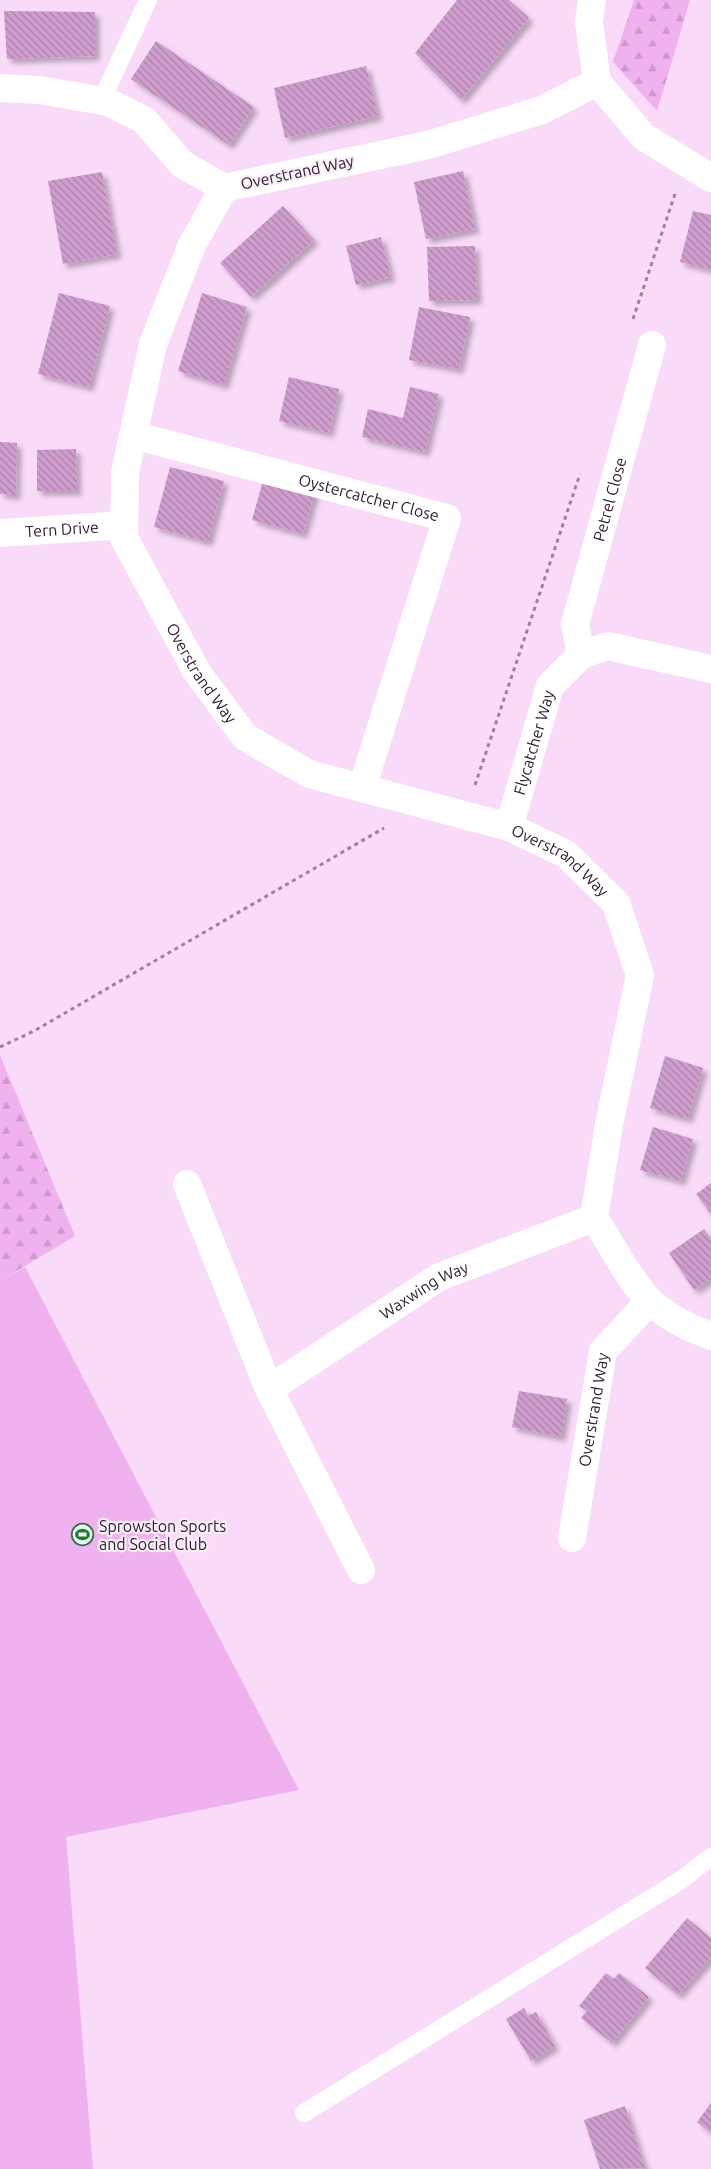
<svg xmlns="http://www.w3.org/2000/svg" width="711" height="2169" font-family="Ubuntu,sans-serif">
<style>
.forest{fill:url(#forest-firs)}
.garden{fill:#f0b1ef}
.building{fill:url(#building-back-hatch);filter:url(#shadow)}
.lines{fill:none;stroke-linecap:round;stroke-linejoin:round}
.path{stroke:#9b829a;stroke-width:3;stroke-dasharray:4 4;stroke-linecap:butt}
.lane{stroke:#fff;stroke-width:18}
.street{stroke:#fff;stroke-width:28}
.labels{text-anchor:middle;stroke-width:4.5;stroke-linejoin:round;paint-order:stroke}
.street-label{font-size:16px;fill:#332033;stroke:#f9eff9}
.poi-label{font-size:16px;fill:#332033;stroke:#f9eff9;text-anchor:start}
</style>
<defs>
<pattern id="forest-firs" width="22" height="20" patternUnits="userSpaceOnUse" patternTransform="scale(1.25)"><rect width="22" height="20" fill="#f0b1ef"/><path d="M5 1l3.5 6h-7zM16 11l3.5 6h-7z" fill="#ce98cd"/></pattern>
<pattern id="building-back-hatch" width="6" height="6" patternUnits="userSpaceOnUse" patternTransform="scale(1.25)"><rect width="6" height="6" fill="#cf9ece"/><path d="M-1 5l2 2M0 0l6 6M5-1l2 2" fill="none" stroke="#a980a8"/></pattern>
<filter id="shadow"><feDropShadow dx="4.5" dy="4.5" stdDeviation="2.5" flood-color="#0004"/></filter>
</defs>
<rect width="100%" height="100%" fill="#f9daf8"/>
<path class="forest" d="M634 0H690L657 111 613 62Z
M0 1055 75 1236 0 1281Z"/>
<path class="garden" d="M25 1267 299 1790 66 1837 93 2169H0V1281Z"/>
<path class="building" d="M457 0H509L529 18 461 100 415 53Z
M4 11 95 12V56L7 59Z
M156 41 254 107 229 145 131 79Z
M366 66 378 116 285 138 274 88Z
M463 171 475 229 426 239 414 182Z
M102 172 117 254 63 264 48 181Z
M283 206 314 240 251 297 220 263Z
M693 211 711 215V270L680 262Z
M381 237 391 277 356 285 346 246Z
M475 246 477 300 429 301 427 247Z
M59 293 110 306 89 387 38 374Z
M202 293 247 307 224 385 178 371Z
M419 307 470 317 459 369 409 360Z
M289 377 339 389 329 433 279 421Z
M410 387 439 394 425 452 362 437 368 409 403 418Z
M0 442 17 443 16 495 0 494Z
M76 449 77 491H37V450Z
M170 467 224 481 208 542 154 527Z
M264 477 315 491 303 534 252 520Z
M665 1056 703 1068 688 1119 650 1108Z
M653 1127 693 1139 681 1181 640 1170Z
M711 1183V1214L696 1194Z
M704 1229 711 1239V1279L694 1290 669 1253Z
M519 1391 567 1399 561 1437 512 1427Z
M687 1918 711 1938V1957L678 1995 645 1968Z
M606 1973 614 1979 619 1973 649 1997 612 2043 581 2018 587 2011 579 2006Z
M524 2008 528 2016 536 2012 555 2046 531 2061 506 2019Z
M711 2103V2133L697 2122Z
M625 2106 645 2168 600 2169 584 2120Z"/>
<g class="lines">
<path class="path" d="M633 319 675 194
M475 785 580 474
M0 1047 34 1031 384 828"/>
<path class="lane" d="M101 101 148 0
M304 2113 681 1880 711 1857"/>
<g class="street">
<path d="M592 0 589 22 597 82 644 137 711 178"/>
<path id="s1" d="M597 82 542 110 428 145 224 188 192 245 153 344 125 473 124 538 197 672 245 737 309 774 509 827 566 854 616 903 640 975 609 1125 594 1218C611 1243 631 1284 653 1304 669 1318 692 1329 711 1336"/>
<path d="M0 88 40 90 108 102 144 120 182 164 224 188"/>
<path id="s2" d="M133 435 447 518 362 788"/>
<path id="s3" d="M0 533 124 525"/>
<path id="s4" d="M581 655 575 624 652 345"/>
<path id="s5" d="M509 827 550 686 581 655 608 646 711 669"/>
<path id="s6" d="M187 1184 269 1389 439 1277 594 1218"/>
<path d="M269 1389 361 1570"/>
<path id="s7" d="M572 1538 603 1351 650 1301"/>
</g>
</g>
<defs>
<symbol id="stadium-ring" viewBox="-11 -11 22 22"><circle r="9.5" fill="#f9eff9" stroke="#1a7e32" stroke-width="1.5"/><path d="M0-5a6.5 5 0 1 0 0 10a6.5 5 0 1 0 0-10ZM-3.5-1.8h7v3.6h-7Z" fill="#1a7e32"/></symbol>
</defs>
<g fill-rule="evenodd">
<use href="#stadium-ring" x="70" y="1522" width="25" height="25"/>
</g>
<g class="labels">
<g class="street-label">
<text transform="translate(297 172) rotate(-12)" y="6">Overstrand Way</text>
<text dy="6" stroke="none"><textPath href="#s2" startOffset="244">Oystercatcher Close</textPath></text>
<text dy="6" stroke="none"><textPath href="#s4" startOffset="161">Petrel Close</textPath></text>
<text dy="6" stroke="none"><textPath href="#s3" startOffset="62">Tern Drive</textPath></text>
<text dy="6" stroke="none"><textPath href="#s1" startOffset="914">Overstrand Way</textPath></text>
<text dy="6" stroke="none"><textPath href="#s5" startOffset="88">Flycatcher Way</textPath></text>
<text dy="6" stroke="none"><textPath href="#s1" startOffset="1334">Overstrand Way</textPath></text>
<text dy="6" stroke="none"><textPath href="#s6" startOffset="405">Waxwing Way</textPath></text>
<text dy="6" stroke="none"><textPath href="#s7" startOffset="130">Overstrand Way</textPath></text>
</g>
<g class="poi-label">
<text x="99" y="1532">Sprowston Sports<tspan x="99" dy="18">and Social Club</tspan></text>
</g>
</g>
</svg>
